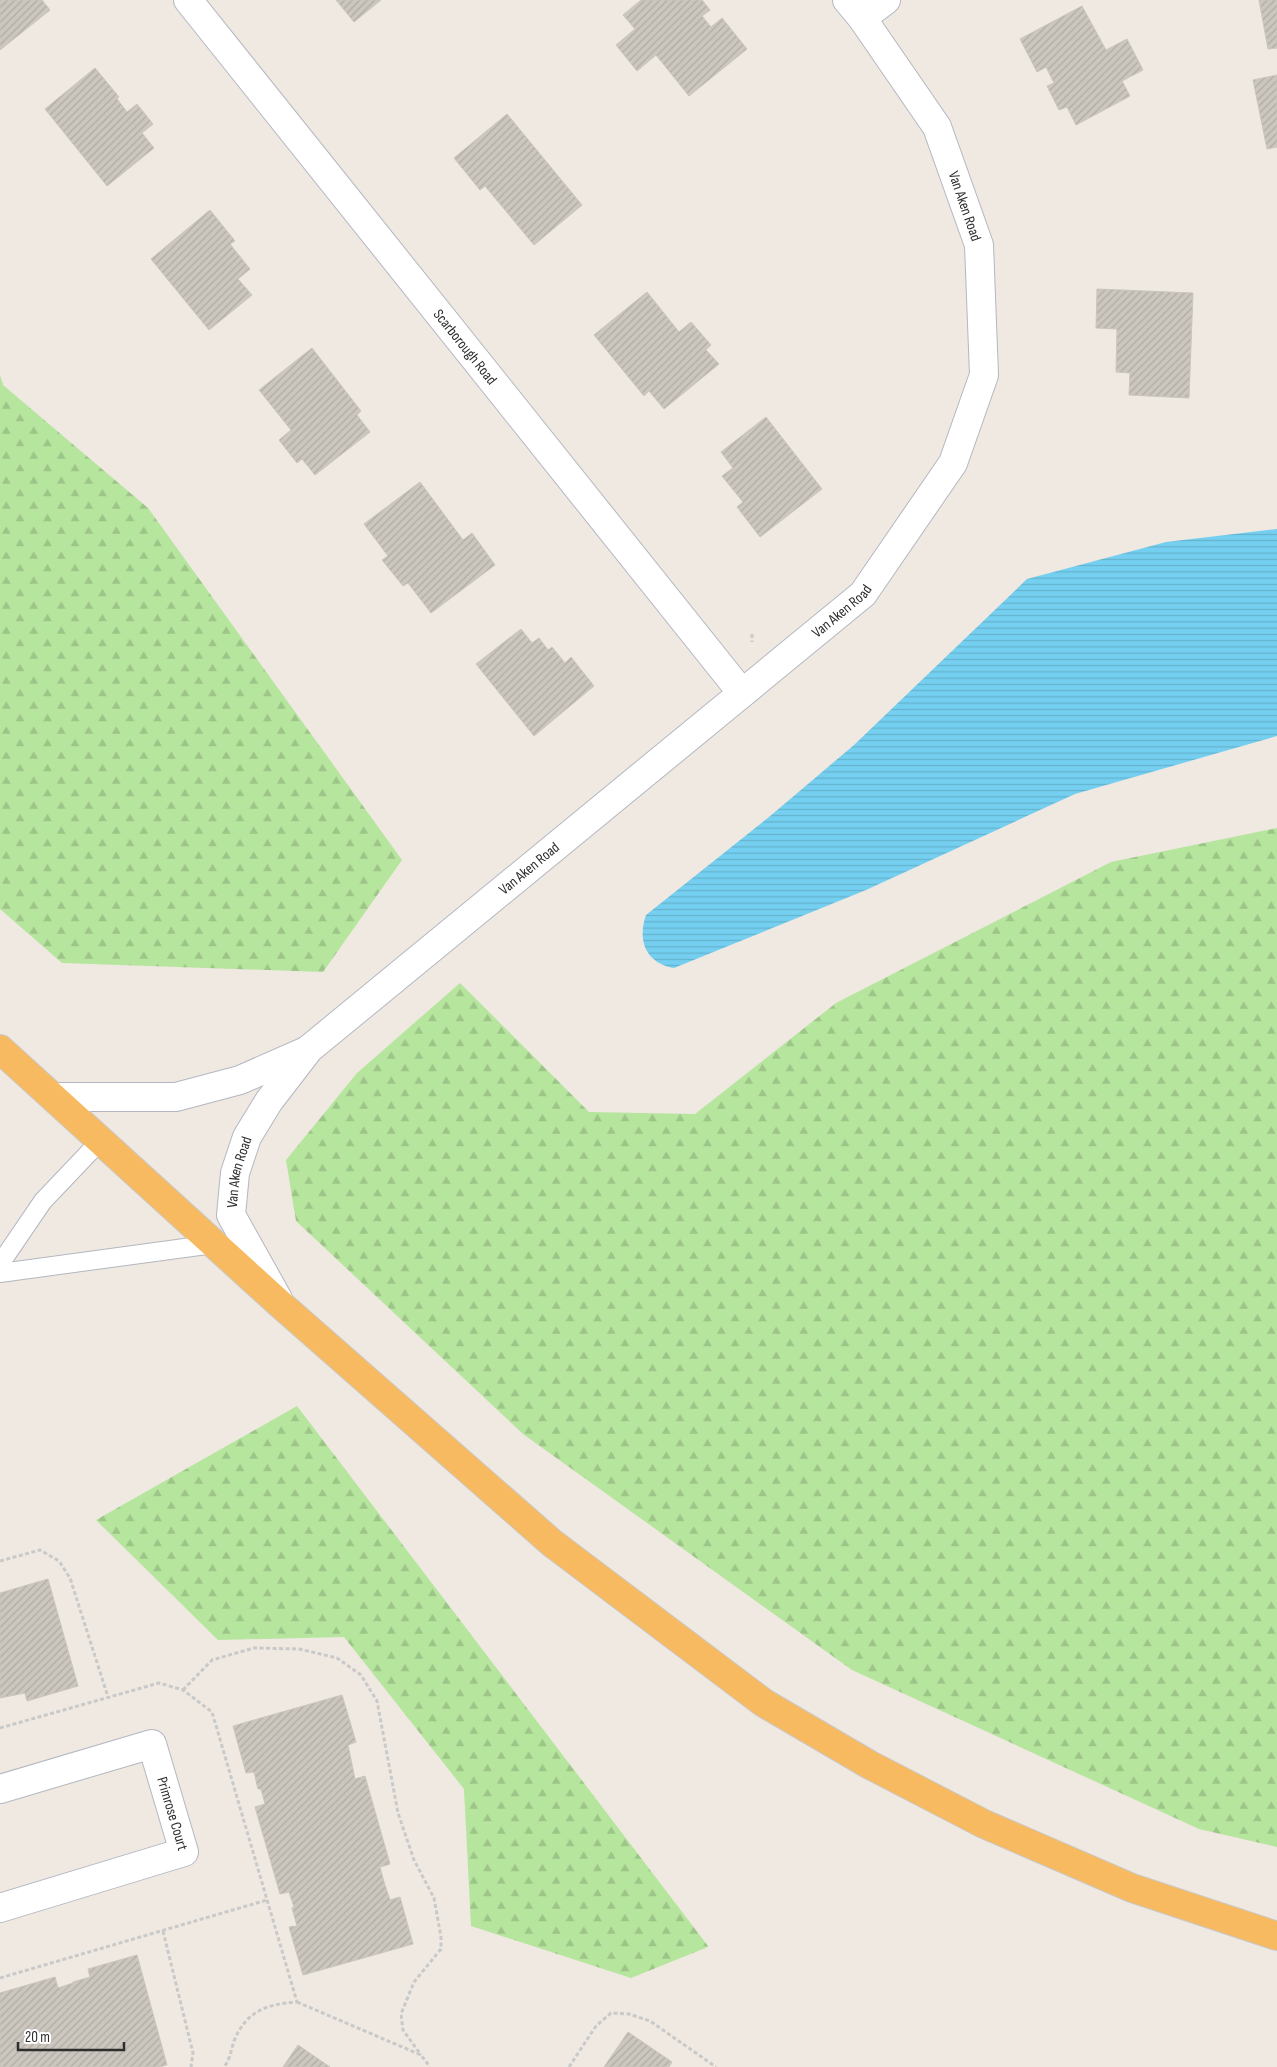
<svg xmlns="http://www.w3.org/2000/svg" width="1277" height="2067" font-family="'Sofia Sans Condensed',sans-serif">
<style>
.forest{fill:url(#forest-firs)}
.water{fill:url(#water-rules)}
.building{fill:url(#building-hatch);stroke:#cbc5ba}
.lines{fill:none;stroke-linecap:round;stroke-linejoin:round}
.service-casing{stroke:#b4b7c1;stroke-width:20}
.minor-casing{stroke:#b4b7c1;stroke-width:30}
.trunk-casing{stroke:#c9c9c9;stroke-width:30}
.path{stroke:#c9c9c9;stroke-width:3;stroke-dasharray:4 2.5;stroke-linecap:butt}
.service{stroke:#fff;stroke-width:18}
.minor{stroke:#fff;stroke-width:28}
.trunk{stroke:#f8ba60;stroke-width:28}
.labels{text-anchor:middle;stroke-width:4.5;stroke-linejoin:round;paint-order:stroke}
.street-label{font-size:15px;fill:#2e2e2e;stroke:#fff}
</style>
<defs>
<pattern id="forest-firs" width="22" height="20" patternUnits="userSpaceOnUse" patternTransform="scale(1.25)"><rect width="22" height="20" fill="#b6e59e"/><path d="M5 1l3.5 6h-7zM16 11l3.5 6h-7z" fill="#9dc588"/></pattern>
<pattern id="water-rules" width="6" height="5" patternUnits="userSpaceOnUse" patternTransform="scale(1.25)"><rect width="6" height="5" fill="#75cff0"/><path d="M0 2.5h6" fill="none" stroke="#66b2ce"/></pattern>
<pattern id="building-hatch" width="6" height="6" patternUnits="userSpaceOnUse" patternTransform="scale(1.25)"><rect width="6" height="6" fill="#cbc7bf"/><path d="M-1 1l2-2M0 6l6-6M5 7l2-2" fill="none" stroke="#afaba4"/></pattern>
</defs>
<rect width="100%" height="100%" fill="#efe9e1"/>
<path class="forest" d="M0 375 3 385 148 508 402 860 323 972 62 963 0 909Z
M1277 828V1847L1199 1829 852 1670 523 1434 296 1221 286 1160 357 1073 460 983 589 1112 695 1114 836 1003 1111 862Z
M297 1406 708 1946V1947L631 1978 471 1926 464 1789 344 1637 218 1640 96 1520Z"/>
<path class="water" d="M1277 529V736L1075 794 866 890 674 968C646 963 637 941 646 915L769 817 854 745 1027 579 1166 542Z"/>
<path class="building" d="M0 0H42L50 10 0 50Z
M336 0H381L354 22Z
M641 0H702L710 10 702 16 711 27 722 18 747 49 689 96 656 55 637 71 616 45 635 29 623 15Z
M1259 0H1277V48L1268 49Z
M1082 6 1106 50 1127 39 1143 70 1122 81 1130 96 1076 125 1067 107 1059 110 1047 86 1054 83 1046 67 1037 72 1020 39Z
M95 68 119 97 117 99 127 112 137 104 153 124 142 133 154 148 107 186 45 109Z
M1277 75V147L1267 149 1253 80Z
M507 114 582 205 534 245 485 186 480 190 454 158Z
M210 210 235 241 230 244 250 269 238 279 252 295 209 330 151 259Z
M1097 289 1193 293 1189 398 1129 395 1130 373 1116 372 1117 329 1096 328Z
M647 292 679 332 691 322 711 345 706 350 719 364 664 409 649 391 644 396 594 335Z
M312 348 361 411 357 415 370 432 315 475 302 459 297 463 279 440 291 430 259 390Z
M766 417 822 489 760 537 737 507 743 502 722 476 733 468 721 452Z
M420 482 463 540 472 533 495 565 431 613 408 583 403 586 382 560 388 556 364 524Z
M521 629 532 643 539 638 548 650 552 647 565 663 571 657 594 686 534 736 476 664Z
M48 1579 78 1686 27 1701 25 1693 0 1698V1593Z
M342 1695 356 1742 348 1745 355 1779 365 1776 390 1864 380 1867 384 1882 390 1900 400 1897 413 1944 303 1975 289 1927 297 1926 292 1908 294 1907 289 1892 280 1894 255 1807 265 1804 261 1789H258L254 1772 246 1773 233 1726Z
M137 1955 167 2065 159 2067H0V1993L55 1977 58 1988 73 1983V1982L90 1977 88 1969Z
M628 2032 672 2062 669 2067H604Z
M298 2045 330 2067H283Z"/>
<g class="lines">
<defs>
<path id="service" d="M0 1264 43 1201 101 1140
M0 1273 214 1244"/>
<g id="minor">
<path id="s1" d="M188 0 742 693"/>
<path d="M862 18 886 0"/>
<path d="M55 1097H176L240 1080 306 1051"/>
<path id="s2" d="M278 1299 231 1215 235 1173 247 1137 269 1101 309 1049 863 594 953 463 984 375 979 245 937 127 862 18 847 0"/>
<path id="s3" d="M0 1789 152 1744 184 1852 0 1908"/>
</g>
<path id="trunk" d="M0 1049 280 1304 552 1543 764 1703 870 1765 984 1824 1132 1888 1277 1936"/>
</defs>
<use href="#service" class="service-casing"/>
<use href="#minor" class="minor-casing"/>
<use href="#trunk" class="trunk-casing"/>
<path class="path" d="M752 634V642
M0 1561 40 1550 59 1561 70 1578 108 1697
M183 1690 212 1660 254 1648 299 1649 337 1658 361 1675 377 1701 398 1813 414 1860 434 1898 441 1937V1949L414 1982 401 2014 403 2030 421 2055
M0 1728 159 1683 183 1690 212 1712 297 2002C267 2004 246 2011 234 2041 231 2050 230 2060 224 2067
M163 1931 193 2053 191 2067
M0 1978 267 1900
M297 2002 421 2055 430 2067
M569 2067 596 2026 611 2013 629 2014 650 2021 716 2067"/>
<use href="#service" class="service"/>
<use href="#minor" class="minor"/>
<use href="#trunk" class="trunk"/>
</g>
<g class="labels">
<g class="street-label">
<text transform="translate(965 206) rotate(71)" y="5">Van Aken Road</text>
<text dy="5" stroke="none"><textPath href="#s1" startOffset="444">Scarborough Road</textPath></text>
<text dy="5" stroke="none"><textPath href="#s2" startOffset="974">Van Aken Road</textPath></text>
<text dy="5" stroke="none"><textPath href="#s2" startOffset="569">Van Aken Road</textPath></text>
<text dy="5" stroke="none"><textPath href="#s2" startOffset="140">Van Aken Road</textPath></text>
<text dy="5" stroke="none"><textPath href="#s3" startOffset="231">Primrose Court</textPath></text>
</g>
</g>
<path d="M18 2042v8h106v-8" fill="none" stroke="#2e2e2e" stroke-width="2.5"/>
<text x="25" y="2042" font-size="15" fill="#2e2e2e" stroke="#ffffff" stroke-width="4" paint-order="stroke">20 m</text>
</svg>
